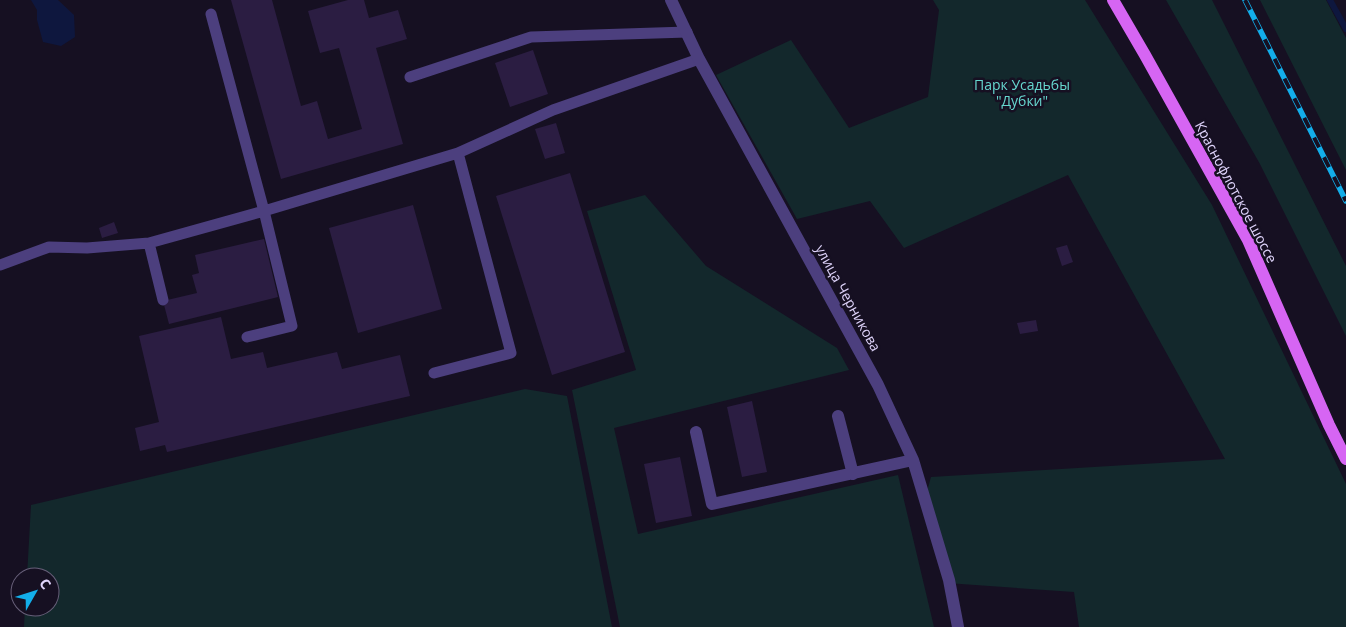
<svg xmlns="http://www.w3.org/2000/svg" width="1346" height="627" font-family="'Open Sans',sans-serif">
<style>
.green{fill:#13282c}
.water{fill:#0e173e}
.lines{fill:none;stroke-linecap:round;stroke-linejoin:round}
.stream{stroke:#0e173e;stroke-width:6}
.building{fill:#2b1d42}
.lane{stroke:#4c3f7e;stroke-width:11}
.street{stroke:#4c3f7e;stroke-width:12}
.primary{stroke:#d665f3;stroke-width:12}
.rail-casing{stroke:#13aeea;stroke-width:5.5}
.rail{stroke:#161022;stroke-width:4;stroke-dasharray:11;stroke-linecap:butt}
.labels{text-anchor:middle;stroke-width:5;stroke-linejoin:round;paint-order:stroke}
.park-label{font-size:14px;fill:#66d6ce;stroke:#161022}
.street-label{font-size:14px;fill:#e0d5fc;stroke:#161022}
</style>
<rect width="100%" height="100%" fill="#161022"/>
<path class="green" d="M933 0H1085L1212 205 1346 484V627H1079L1074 592 947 583 924 502 931 477 1225 459 1068 175 904 248 870 201 797 219 716 75 791 40 849 128 928 97 939 10Z
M1166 0H1212L1346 266V336L1260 164Z
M1260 0H1326L1346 38V170Z
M645 195 706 266 837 348 849 370 614 428 638 534 898 475 934 627H620L572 390 636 370 587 211Z
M525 389 567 396 612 627H24L25 607H50V577H27L31 505Z"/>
<path class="water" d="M31 0H58L74 15 75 37 61 46 43 42 37 20V10Z"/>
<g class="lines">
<path class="stream" d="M1330 0 1346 29"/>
</g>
<path class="building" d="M231 0H272L301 106 317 101 328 139 362 129 339 48 320 53 308 11 348 0H364L369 18 398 10 407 39 376 48 403 144 281 179Z
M533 50 548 94 510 107 495 63Z
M556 123 565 153 545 159 535 129Z
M570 173 625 352 552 375 496 196Z
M413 205 442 309 358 333 329 228Z
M114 222 118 233 102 238 99 228Z
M264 239 278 297 169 324 163 301 197 293 192 275 199 273 195 255Z
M1067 245 1073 262 1062 266 1056 248Z
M221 317 231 359 263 352 267 368 337 352 342 369 400 355 410 396 167 452 165 445 140 451 135 428 159 422 139 336Z
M1036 320 1038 331 1020 334 1017 323Z
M752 401 767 472 742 477 727 407Z
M680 457 692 516 656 523 644 464Z"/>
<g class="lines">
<path class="lane" d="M211 14 264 211 292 326 247 337
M410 77 531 37 687 32
M149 243 163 300
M0 265 49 247 87 248 149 243 264 211 458 153 553 110 699 59
M434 373 511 353 458 153"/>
<path class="street" d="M671 0 699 59 878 385 913 460 949 580 958 627
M838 416 853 474
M696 432 712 504 913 460"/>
<path class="primary" d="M1113 0 1145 55 1248 240 1329 425 1346 459"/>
<defs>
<path id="rail" d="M1245 0 1346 201"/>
</defs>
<use href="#rail" class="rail-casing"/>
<use href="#rail" class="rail"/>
</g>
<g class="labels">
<g class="park-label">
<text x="1022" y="90">Парк Усадьбы<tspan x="1022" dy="16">"Дубки"</tspan></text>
</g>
<g class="street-label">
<text transform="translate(1236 192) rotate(62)" y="5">Краснофлотское шоссе</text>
<text transform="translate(848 298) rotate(61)" y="5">улица Черникова</text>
</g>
</g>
<g transform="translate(35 592) rotate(51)"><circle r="24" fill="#161022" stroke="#675f79"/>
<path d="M0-4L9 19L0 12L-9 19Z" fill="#13aeea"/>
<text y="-8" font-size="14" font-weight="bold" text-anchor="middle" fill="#e0d5fc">С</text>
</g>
</svg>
